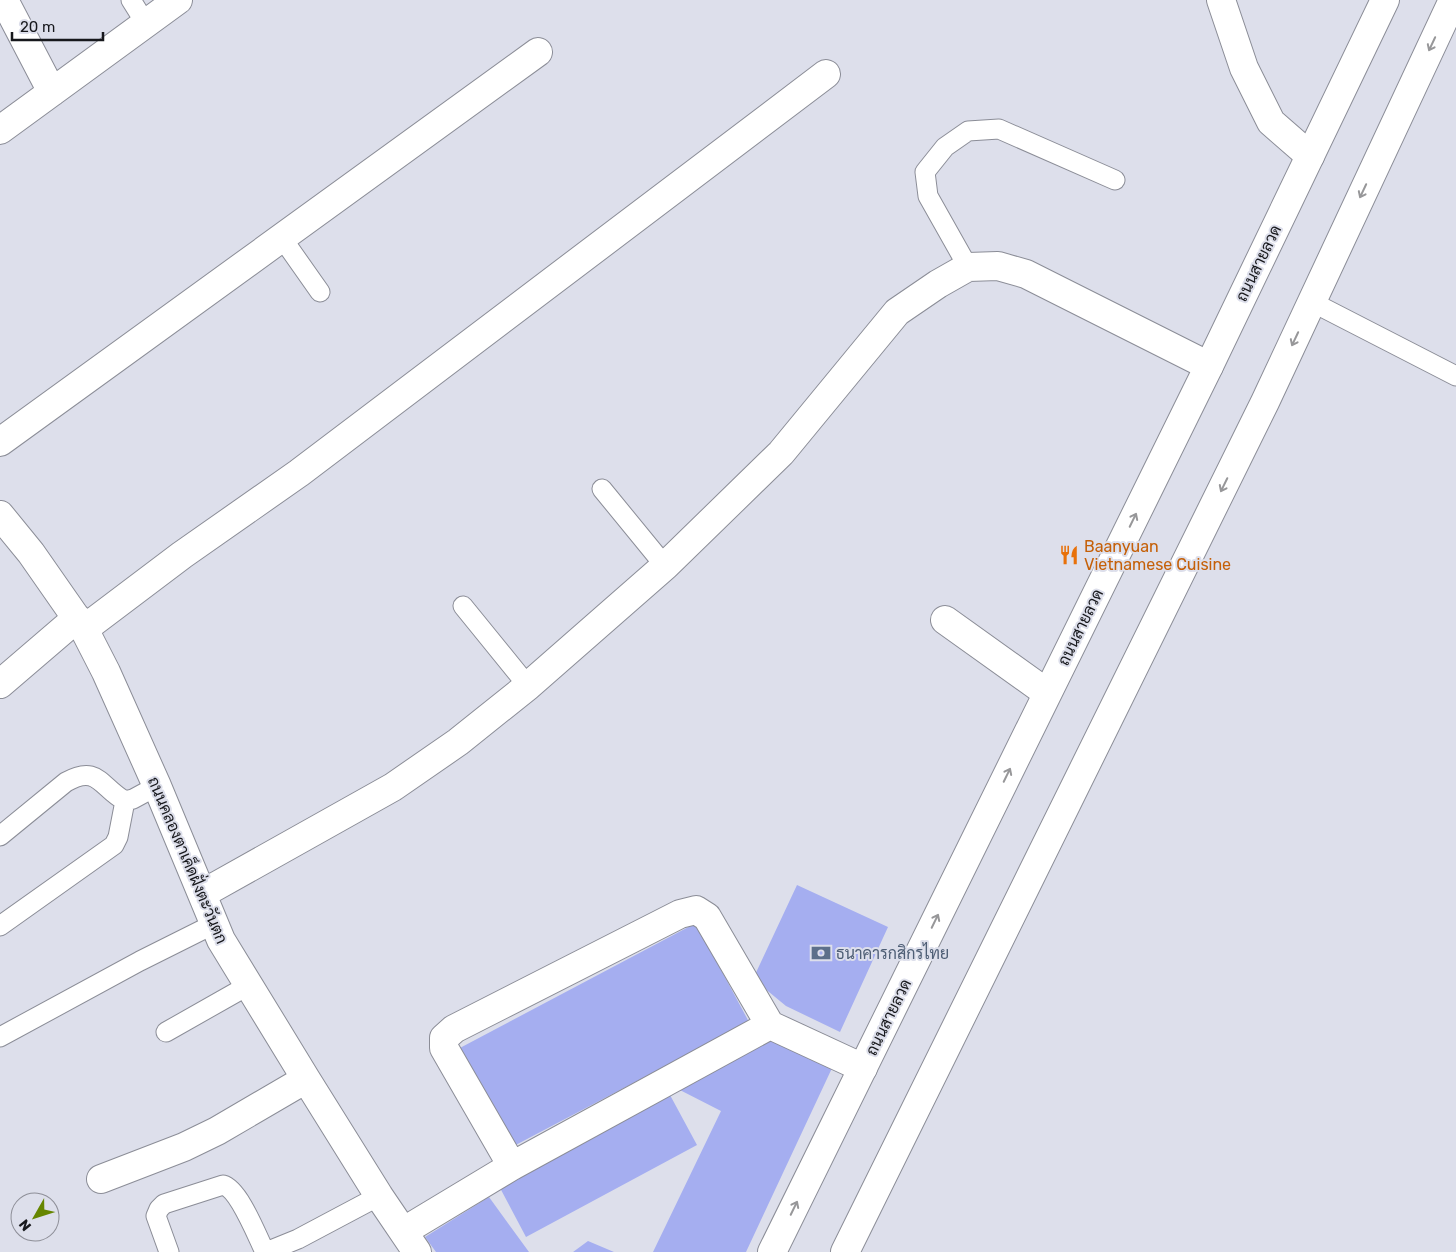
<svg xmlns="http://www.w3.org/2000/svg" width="1456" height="1252" font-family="Rubik,Sarabun,sans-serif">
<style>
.building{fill:#a5aef0}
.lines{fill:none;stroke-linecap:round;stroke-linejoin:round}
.service-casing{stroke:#8b8d97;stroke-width:21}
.minor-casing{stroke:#8b8d97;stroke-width:30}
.secondary-casing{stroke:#8b8d97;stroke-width:30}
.service{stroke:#fff;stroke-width:19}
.minor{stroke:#fff;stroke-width:28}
.secondary{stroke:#fff;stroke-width:28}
.oneway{stroke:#979799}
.labels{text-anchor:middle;stroke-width:4;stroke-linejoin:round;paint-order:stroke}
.street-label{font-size:16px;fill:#17181c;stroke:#dddfeb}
.food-label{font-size:16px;fill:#c56008;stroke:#dddfeb;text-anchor:start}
.service-label{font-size:16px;fill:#4e5e75;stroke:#dddfeb;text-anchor:start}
</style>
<rect width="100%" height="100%" fill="#dddfeb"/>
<path class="building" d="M797 885 888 927 840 1032 786 1006 753 979Z
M696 923 749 1022 510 1148 458 1049Z
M769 1034 833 1066 746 1252H653L721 1111 674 1087Z
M670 1095 697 1145 526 1237 499 1186Z
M489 1197 529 1252H436L425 1237Z
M588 1241 614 1252H573Z"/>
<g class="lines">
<defs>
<path id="service" d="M131 0 146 24
M282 238 320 292
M968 267 928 196 925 172 945 147 968 131 999 129 1115 180
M1312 302 1456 376
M602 489 665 566
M463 606 528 686
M0 836 66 782C98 764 100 787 125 801L133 799 157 786
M0 926 114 845 118 837 125 801
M166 1032 249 985
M0 1037 140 961 214 924
M169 1252 156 1216 159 1209 164 1204 223 1185C239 1189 257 1236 265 1252
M266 1252 298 1239 379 1196"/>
<path id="minor" d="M4 0 52 92
M1221 0 1244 68 1271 122 1310 156
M0 130 178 0
M0 442 538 52
M0 515 31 553 84 629 106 672 157 786 221 940 306 1079 379 1196 417 1252
M945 620 1047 693
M84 629 182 555 299 473 826 74
M0 684 77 618
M202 894 393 787 458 742 528 686 665 566 781 453 897 312 938 284 968 267 998 266 1026 274 1209 366
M512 1166 444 1048V1038L454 1029 680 914 696 910 707 917 770 1025
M101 1179 184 1147 217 1131 306 1079
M404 1231 512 1166 770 1025 863 1068"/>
<path id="secondary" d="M772 1252 1209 366 1385 0
M845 1252 1265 402 1453 0"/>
</defs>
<use href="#service" class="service-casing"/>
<use href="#minor" class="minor-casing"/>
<use href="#secondary" class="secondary-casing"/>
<use href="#service" class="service"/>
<use href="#minor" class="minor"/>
<use href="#secondary" class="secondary"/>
</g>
<defs><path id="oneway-shaft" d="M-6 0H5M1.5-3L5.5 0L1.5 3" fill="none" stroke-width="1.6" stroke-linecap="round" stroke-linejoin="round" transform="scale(1.25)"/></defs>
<g class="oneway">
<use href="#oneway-shaft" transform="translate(1432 44) rotate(115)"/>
<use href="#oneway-shaft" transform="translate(1363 191) rotate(115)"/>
<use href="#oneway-shaft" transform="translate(1295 339) rotate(115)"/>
<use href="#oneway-shaft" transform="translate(1224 485) rotate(116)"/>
<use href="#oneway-shaft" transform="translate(1133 520) rotate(-64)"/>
<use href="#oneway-shaft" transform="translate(1007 775) rotate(-64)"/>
<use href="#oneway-shaft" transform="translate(935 921) rotate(-64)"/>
<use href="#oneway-shaft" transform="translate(794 1208) rotate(-64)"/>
</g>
<defs>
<symbol id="restaurant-bare" viewBox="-9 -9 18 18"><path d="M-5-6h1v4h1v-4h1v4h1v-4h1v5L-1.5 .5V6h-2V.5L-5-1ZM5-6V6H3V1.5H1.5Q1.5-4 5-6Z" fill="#e8710a" stroke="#dddfeb" stroke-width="2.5" paint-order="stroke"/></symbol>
<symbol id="bank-bare" viewBox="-9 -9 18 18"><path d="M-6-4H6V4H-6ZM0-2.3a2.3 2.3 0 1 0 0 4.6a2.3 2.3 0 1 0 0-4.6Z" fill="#5c6f8a" stroke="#dddfeb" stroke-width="2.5" paint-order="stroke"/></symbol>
</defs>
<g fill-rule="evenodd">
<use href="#restaurant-bare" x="1055" y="541" width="28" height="28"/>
<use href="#bank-bare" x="807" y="939" width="28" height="28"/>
</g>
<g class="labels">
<g class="street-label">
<text transform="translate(1258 263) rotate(-64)" y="6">ถนนสายลวด</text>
<text transform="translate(1080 627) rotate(-64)" y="6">ถนนสายลวด</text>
<text transform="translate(188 860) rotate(67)" y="6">ถนนคลองตาเค็ดฝั่งตะวันตก</text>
<text transform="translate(888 1017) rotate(-64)" y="6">ถนนสายลวด</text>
</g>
<g class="food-label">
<text x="1084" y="552">Baanyuan<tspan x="1084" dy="18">Vietnamese Cuisine</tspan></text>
</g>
<g class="service-label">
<text x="836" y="959">ธนาคารกสิกรไทย</text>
</g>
</g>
<g transform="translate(35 1217) rotate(231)"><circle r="24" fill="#dddfeb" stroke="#8e8f98"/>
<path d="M0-4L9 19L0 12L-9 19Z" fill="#668600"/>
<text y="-8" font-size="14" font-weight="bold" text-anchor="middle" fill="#17181c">N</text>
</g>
<path d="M12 32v8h91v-8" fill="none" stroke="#17181c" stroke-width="2.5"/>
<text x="20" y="32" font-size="15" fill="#17181c" stroke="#dddfeb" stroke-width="4" paint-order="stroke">20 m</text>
</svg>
